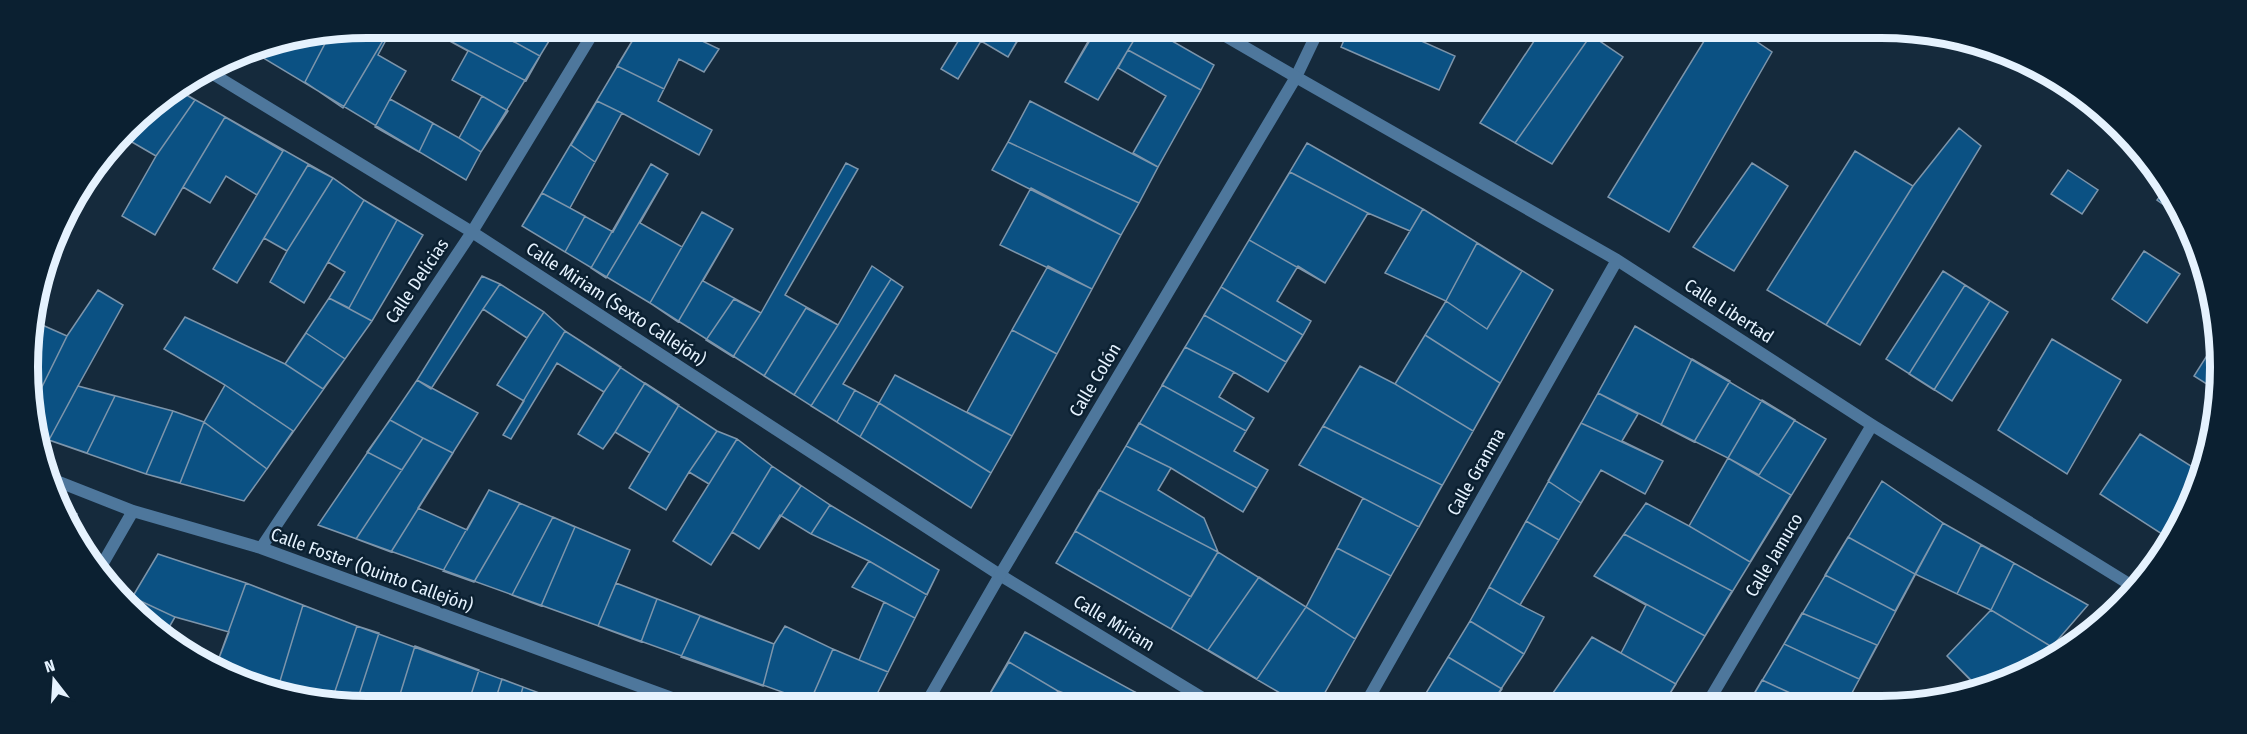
<svg xmlns="http://www.w3.org/2000/svg" width="2247" height="734" font-family="'Fira Sans Condensed',sans-serif">
<style>
.building{fill:#0b5183;stroke:#7d95ab;stroke-width:1.5}
.lines{fill:none;stroke-linecap:round;stroke-linejoin:round}
.minor{stroke:#4e779c;stroke-width:12}
.tertiary{stroke:#4e779c;stroke-width:12}
.labels{text-anchor:middle;stroke-width:5;stroke-linejoin:round;paint-order:stroke}
.street-label{font-size:18px;fill:#e5f2fe;stroke:#0b2031}
.rim{fill:none;stroke:#e5f2fe;stroke-width:8}
</style>
<rect width="100%" height="100%" fill="#152a3c"/>
<path class="building" d="M367 27H391L343 108 305 82 330 34Z
M367 27H393L378 55 406 71 390 99 459 138 482 96 452 80 468 51 431 31 433 27 488 28 514 42 523 28H557L481 152 466 180 250 50Z
M433 27 489 28 540 56 526 81 431 31Z
M640 28H675L719 49 704 72 679 59 664 89 617 66Z
M640 28H675L719 49 704 72 679 59 658 101 712 130 699 155 622 113 570 208 613 232 651 164 668 174 640 223 682 247 702 212 733 229 703 281 761 313 846 163 858 169 785 295 838 325 872 266 903 287 843 384 879 403 860 437 650 303 522 226Z
M965 30H1024L1008 57 981 41 958 79 941 69Z
M987 30H1023L1008 57 981 41Z
M1075 30H1153L1214 65 1201 90 1128 50 1098 100 1065 82 1090 38Z
M1096 30H1140L1098 100 1065 82Z
M1348 31H1399L1455 56 1439 90 1341 47Z
M1540 32H1586L1623 57 1552 164 1480 123Z
M1709 33H1744L1772 52 1669 232 1608 197Z
M1591 35 1623 57 1552 164 1515 143Z
M1128 50 1201 90 1158 167 1133 153 1166 96 1118 68Z
M178 90 195 100 156 156 125 138 143 112Z
M178 90 333 178 364 200 423 235 372 321 329 298 345 272 328 262 304 303 270 282 287 251 264 238 237 283 213 269 257 195 226 176 210 203 183 187 155 235 122 216 156 156 125 138 104 173 98 169 143 112Z
M482 96 508 111 481 152 459 138Z
M390 99 433 123 419 152 375 127Z
M597 101 622 113 595 162 571 145Z
M1030 101 1158 167 1139 203 1008 142Z
M225 117 283 151 257 195 226 176 210 203 183 187Z
M1959 128 1981 146 1860 345 1826 325 1913 186Z
M1008 142 1139 203 1121 235 992 170Z
M1307 143 1423 209 1410 231 1368 213 1325 283 1298 266 1277 301 1311 321 1303 335 1268 392 1234 372 1219 397 1254 418 1234 451 1268 470 1243 512 1171 468 1158 490 1204 518 1218 552 1171 629 1056 563Z
M1855 151 1913 186 1826 325 1767 290Z
M1752 163 1788 186 1734 271 1693 247Z
M651 164 668 174 606 278 591 268Z
M308 165 333 178 287 251 264 238Z
M2068 170 2098 190 2082 214 2051 194Z
M1290 172 1368 213 1325 283 1249 240Z
M2167 187 2178 215 2157 200Z
M1031 188 1121 235 1092 289 1000 245Z
M542 193 585 216 565 252 522 226Z
M364 200 397 220 349 308 329 298 345 272 328 262Z
M1423 209 1553 290 1319 703H1297L1171 629 1218 552 1306 607 1363 498 1299 465 1360 366 1395 384 1446 301 1385 273Z
M702 212 733 229 678 322 650 303Z
M1477 243 1522 271 1487 329 1446 301Z
M2144 251 2180 274 2147 323 2112 299Z
M1048 266 1092 289 1057 354 1012 330Z
M1943 271 2008 312 1952 401 1886 359Z
M482 276 500 284 544 312 565 331 717 431 737 439 772 466 830 505 811 534 780 515 759 549 732 532 711 565 673 541 709 484 689 472 666 510 629 488 650 453 615 432 603 449 578 434 604 392 557 363 511 439 503 435 524 401 497 385 527 338 483 309 431 389 417 380Z
M891 279 903 287 843 384 855 390 837 422 811 406Z
M500 284 544 312 527 338 483 309Z
M1965 285 1990 301 1934 390 1909 374Z
M1221 287 1303 335 1286 362 1204 315Z
M98 290 123 305 78 386 173 411 204 422 225 385 164 349 185 317 285 364 329 298 372 321 244 501 146 474 37 436 31 320 67 336Z
M734 299 761 313 733 357 706 340Z
M806 308 838 325 794 395 764 376Z
M31 320 67 336 35 401 30 323Z
M1635 326 1826 439 1664 703H1546L1592 637 1621 653 1646 605 1594 576 1646 503 1689 526 1728 458 1598 393Z
M1012 330 1057 354 1012 436 967 412Z
M565 331 621 367 604 392 557 363 511 439 503 435Z
M306 333 345 359 323 389 285 364Z
M1425 335 1500 383 1473 431 1395 384Z
M2052 339 2121 380 2067 474 1998 430Z
M2213 346V388L2194 376Z
M1185 347 1234 372 1219 397 1254 418 1246 431 1162 385Z
M1692 359 1730 381 1694 442 1661 425Z
M895 375 1012 436 991 473 879 403Z
M417 380 478 413 418 508 467 530 489 490 630 550 616 583 774 644 785 626 833 649 810 702 318 525Z
M645 383 679 405 650 453 615 432Z
M225 385 293 431 267 469 204 422Z
M78 386 115 396 87 453 49 440Z
M1598 393 1638 414 1622 441 1663 461 1645 494 1601 470 1520 605 1544 617 1524 654 1470 621Z
M1762 400 1795 420 1759 475 1728 458Z
M879 403 991 473 971 508 860 437Z
M173 411 204 422 180 483 146 474Z
M390 420 423 438 402 470 367 452Z
M1139 423 1257 488 1243 512 1171 468 1126 446Z
M1581 423 1663 461 1645 494 1601 470 1581 503 1548 481Z
M1323 426 1442 485 1419 527 1299 465Z
M717 431 737 439 709 484 689 472Z
M2140 434 2199 471 2188 501 2165 536 2100 494Z
M423 438 453 453 391 552 356 539Z
M1728 458 1791 495 1750 562 1689 526Z
M772 466 801 486 759 549 732 532Z
M1882 481 1943 523 1846 704H1748Z
M489 490 520 503 474 582 443 571Z
M1099 490 1218 552 1191 597 1075 531Z
M830 505 939 570 873 702H810L833 649 859 660 884 602 852 587 869 561 811 534Z
M830 505 939 570 927 595 869 561 811 534Z
M63 508 77 514 71 526Z
M553 517 575 527 541 606 512 595Z
M1526 521 1559 540 1520 605 1489 587Z
M1943 523 2088 605 2030 672 1978 688 1947 656 1991 610 1915 574Z
M1624 534 1732 591 1705 636 1594 576Z
M1848 537 1915 574 1895 611 1825 575Z
M1981 545 2014 563 1991 610 1957 594Z
M1337 548 1391 576 1355 639 1306 607Z
M158 554 246 583 357 626 561 701 300 700 216 666 229 632 175 617 164 636 130 601Z
M1259 577 1306 607 1257 679 1208 650Z
M246 583 303 605 277 691 216 666Z
M616 583 657 599 641 642 598 626Z
M132 597 175 617 164 636 130 601Z
M884 602 915 618 888 672 859 660Z
M1991 610 2052 647 2030 672 1979 688 1947 656Z
M1802 613 1877 645 1859 679 1784 644Z
M700 616 774 644 763 686 681 657Z
M1470 621 1524 654 1492 703H1420Z
M357 626 379 633 357 701 332 700Z
M1025 632 1135 692 1130 702H1088L1058 691 1050 702H985Z
M1592 637 1676 684 1664 703H1546Z
M415 646 479 670 469 701H398Z
M1448 657 1502 689 1492 703H1420Z
M1009 662 1058 691 1050 702H985Z
M502 679 523 687 519 701H495Z
M1762 680 1814 704H1748Z
M1135 692 1152 702H1130Z"/>
<g class="lines">
<path class="minor" d="M1318 31 1296 77 1617 260 1872 425 2134 587
M208 71 472 232 1000 575 1209 702
M49 478 133 511 261 548 680 701
M261 548 472 232 596 28
M99 570 133 511
M1366 703 1617 260
M1707 704 1872 425"/>
<path class="tertiary" d="M927 702 1000 575 1296 77 1217 31"/>
</g>
<g class="labels">
<g class="street-label">
<text transform="translate(417 281) rotate(-56)" y="6">Calle Delicias</text>
<text transform="translate(616 304) rotate(33)" y="6">Calle Miriam (Sexto Callejón)</text>
<text transform="translate(1729 311) rotate(33)" y="6">Calle Libertad</text>
<text transform="translate(1095 380) rotate(-59)" y="6">Calle Colón</text>
<text transform="translate(1476 472) rotate(-60)" y="6">Calle Granma</text>
<text transform="translate(1774 555) rotate(-59)" y="6">Calle Jamuco</text>
<text transform="translate(372 570) rotate(20)" y="6">Calle Foster (Quinto Callejón)</text>
<text transform="translate(1114 623) rotate(31)" y="6">Calle Miriam</text>
</g>
</g>
<path d="M0 0H2247V734H0ZM367 38H1881A329 329 0 0 1 2210 367V367A329 329 0 0 1 1881 696H367A329 329 0 0 1 38 367V367A329 329 0 0 1 367 38Z" fill="#0b2031" fill-rule="evenodd"/>
<path class="rim" d="M367 38H1881A329 329 0 0 1 2210 367V367A329 329 0 0 1 1881 696H367A329 329 0 0 1 38 367V367A329 329 0 0 1 367 38Z"/>
<g transform="translate(54 680) rotate(343)" stroke="#0b2031" stroke-width="4.5" paint-order="stroke">
<path d="M0-4.5L10 22L0 15L-10 22Z" fill="#e5f2fe"/>
<text y="-9" font-size="16" font-weight="bold" text-anchor="middle" fill="#e5f2fe">N</text>
</g>
</svg>
